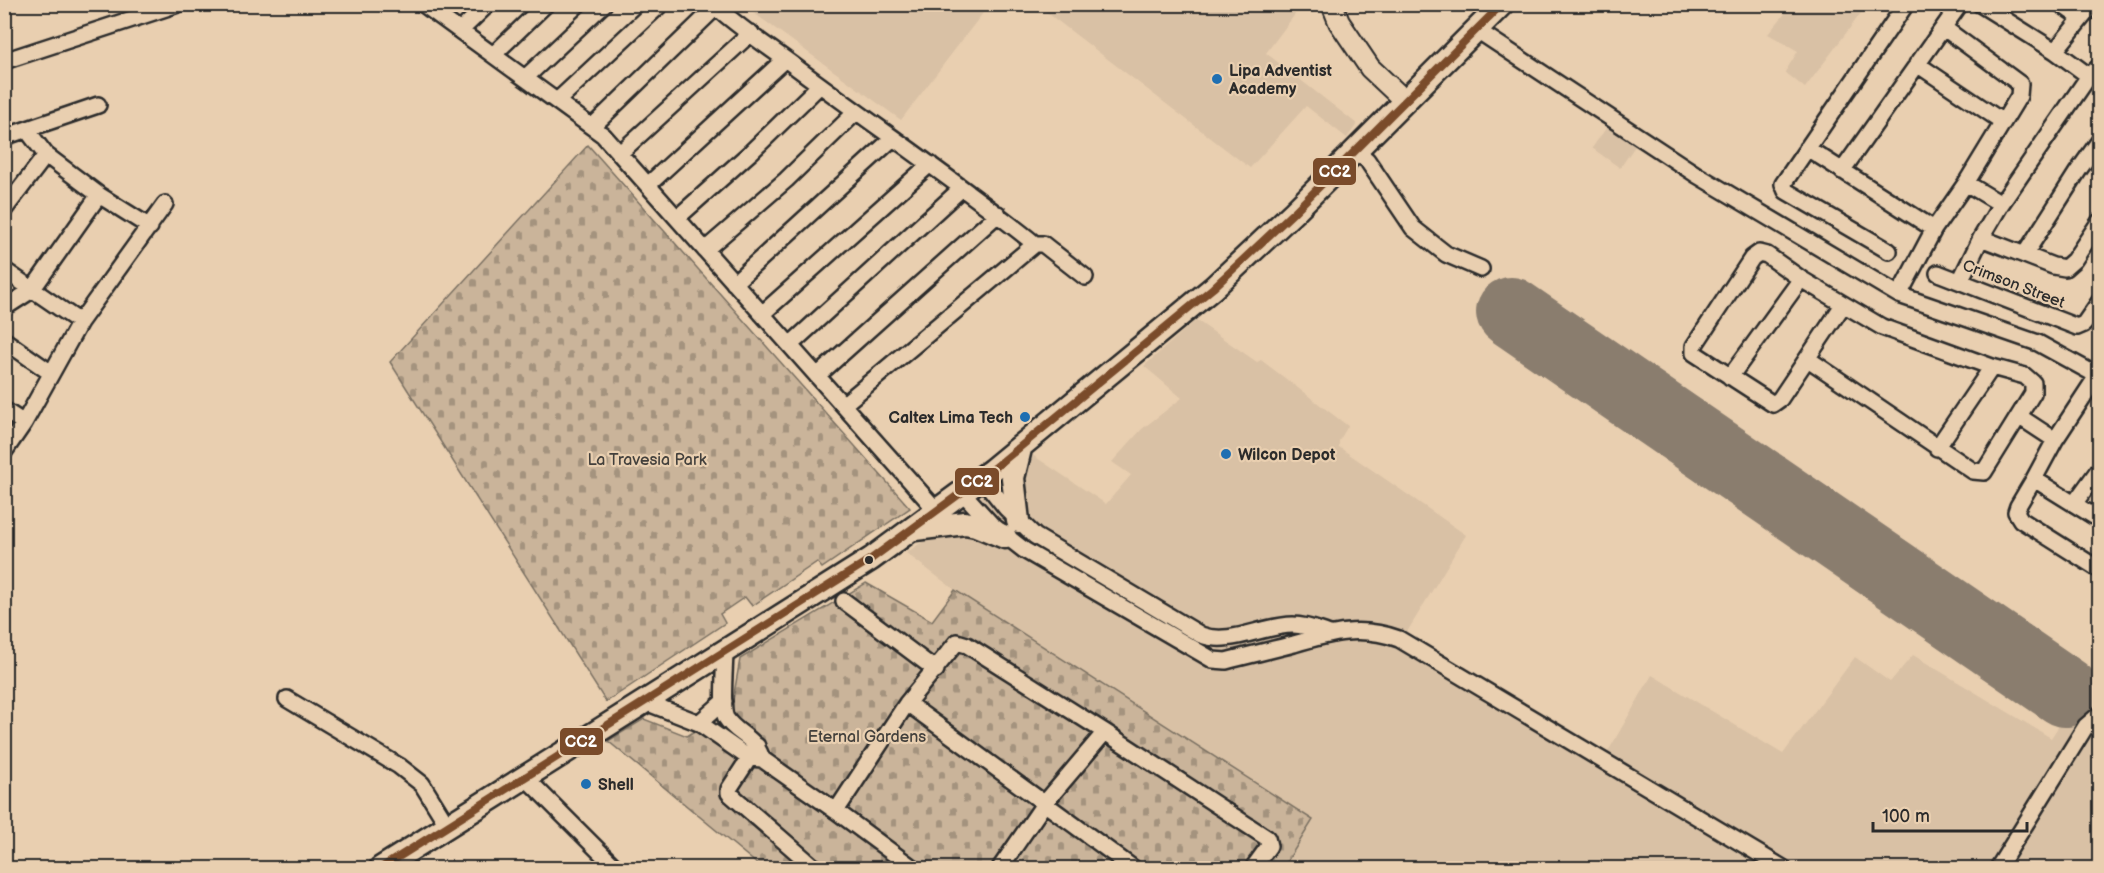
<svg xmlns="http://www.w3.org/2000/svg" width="2104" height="873" font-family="'Balsamiq Sans',sans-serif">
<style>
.built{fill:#d9c1a5}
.cemetery{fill:url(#cemetery-stones);stroke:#7a7062;stroke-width:1.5}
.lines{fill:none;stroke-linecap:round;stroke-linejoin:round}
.runway{stroke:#8a7d6e;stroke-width:70}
.minor-casing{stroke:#2b2b2b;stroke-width:20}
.major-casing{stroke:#2b2b2b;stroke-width:24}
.highway-casing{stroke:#2b2b2b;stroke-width:27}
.minor{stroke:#e9cfb0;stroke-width:15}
.major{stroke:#e9cfb0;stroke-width:20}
.highway{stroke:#e9cfb0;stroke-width:22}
.bus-1-casing{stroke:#e9cfb0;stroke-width:12}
.bus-1{stroke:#7a4b2a;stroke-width:8}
.poi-dot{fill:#1f6fb2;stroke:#e9cfb0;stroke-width:2}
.bus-dot{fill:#2b2b2b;stroke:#e9cfb0;stroke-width:2}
.labels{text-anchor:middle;stroke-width:4.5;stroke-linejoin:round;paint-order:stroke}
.poi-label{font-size:16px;font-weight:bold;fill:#2b2b2b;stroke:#e9cfb0;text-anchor:start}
.street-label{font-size:16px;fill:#2b2b2b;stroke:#e9cfb0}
.park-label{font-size:16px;fill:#43403c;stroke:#e9cfb0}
.line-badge{stroke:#e9cfb0;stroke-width:2}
.badge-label{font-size:16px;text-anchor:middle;font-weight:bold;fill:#fff}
</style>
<defs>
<pattern id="cemetery-stones" width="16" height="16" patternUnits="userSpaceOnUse" patternTransform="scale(1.5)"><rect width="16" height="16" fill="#cab49a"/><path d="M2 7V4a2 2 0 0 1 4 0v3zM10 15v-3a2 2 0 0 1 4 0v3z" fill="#a4937e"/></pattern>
</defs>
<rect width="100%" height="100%" fill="#e9cfb0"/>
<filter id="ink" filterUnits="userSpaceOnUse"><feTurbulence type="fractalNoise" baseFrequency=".0167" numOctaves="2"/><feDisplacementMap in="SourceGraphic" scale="12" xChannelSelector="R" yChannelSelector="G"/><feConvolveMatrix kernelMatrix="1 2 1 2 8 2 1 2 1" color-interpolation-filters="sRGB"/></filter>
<g filter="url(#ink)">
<path class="built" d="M1793 4 1867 5 1805 88 1785 72 1798 51 1768 34Z
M743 5H989L901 120Z
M1037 5H1302L1266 53 1357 124 1347 138 1306 106 1250 168Z
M1609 124 1637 143 1620 168 1592 148Z
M1196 320 1257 362 1261 360 1348 426 1339 441V447L1466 535 1407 632 1606 755 1652 675 1783 754 1855 657 1890 682 1913 655 2051 738 2097 667 2100 669 2099 868H1283L1312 820 955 590 906 553 956 519 1031 454 1106 504 1131 475 1112 462 1142 429 1182 398 1144 366Z"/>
<path class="cemetery" d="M588 145 910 508 822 568 817 562 752 606 745 597 720 614 725 623 606 702 390 362Z
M866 583 932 621 955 590 1313 820 1283 868H762L608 741 644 719 687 736 732 706 740 659Z"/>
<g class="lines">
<path class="runway" d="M1511 312 2065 692"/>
<defs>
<path id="minor" d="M423 4 603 135 938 512
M713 4C739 28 769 47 797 68 876 127 958 182 1035 244H1043L1085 277
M1980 4 2055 51 2089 76
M2061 4 2081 18
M1477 30 1697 175 1899 295 2038 343 2100 377
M460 31 488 4
M2055 51 2093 4
M493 55 546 4
M4 61 178 4
M1917 64 2003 122
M2100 66 2089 76 2001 204 1981 238 2053 266 2065 268 2074 260 2100 221
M525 78 604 4
M557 101 661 4
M593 126 716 7
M27 130 46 155 99 195 150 227
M4 137 98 105
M1807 148 1934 229
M1354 151 1367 160 1413 228 1446 254 1481 269
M620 153 751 33
M1842 171 1960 4
M1966 183 2001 204
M648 185 785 59
M4 210 46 155
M677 218 751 152 820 85
M705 250 786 180 856 112
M1889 251 1786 191 1783 184 1906 4
M2025 254 2078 171 2100 140
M4 270 80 322
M1938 273 2077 327 2084 324 2100 301
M1960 281 1981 238
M734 283 892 139
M1899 295 1934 229 1966 183 2019 96 2020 84 1944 28
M4 308 32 290 99 195
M762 314 930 164
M4 340 51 373
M790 345 962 188
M1808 359 1973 471 1984 472 2033 393V383L2025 376 1992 367 1882 327 1801 279 1767 255 1759 253 1752 258 1694 346V353L1773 404 1780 399 1843 305
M817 376 998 214
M2097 376 2055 440 2034 479 2018 506 2016 512 2021 520 2100 570
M1730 377 1801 279
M843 405 1035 244
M4 410 24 423
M2020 417 2055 440
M1937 448 1992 367
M4 452 24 423 80 322 165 204
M982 478 1006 508 1035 536 1201 635C1230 646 1263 625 1293 625 1306 625 1318 630 1330 634
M2034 479 2100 520
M963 493 992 525 1024 550 1213 660 1226 661C1249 655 1271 650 1294 644 1331 633 1361 625 1399 639L1783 868
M2074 504 2100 468
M844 601 936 670
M725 651C725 663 721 709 726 718 736 734 754 736 761 756
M287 699 399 766 422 784 448 826
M643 701 699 723 749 758 762 759 836 811 913 868
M907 703 1133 868
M699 723 724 701
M757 746 729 789V793L815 868
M525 777 616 868
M836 811 907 703 957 642 967 645 1105 732 1267 838 1269 846 1253 868
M1000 868 1044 804 1105 732
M1998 868 2086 726 2100 714"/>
<path id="major" d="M1332 4 1339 22 1370 68 1405 101"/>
<path id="highway" d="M1018 521 1013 478 1020 449
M915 529 965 523 976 525 1005 537
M381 868 871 559 992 470 1213 288 1294 212 1502 4"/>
</defs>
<use href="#minor" class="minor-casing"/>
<use href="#major" class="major-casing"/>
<use href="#highway" class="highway-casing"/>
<use href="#minor" class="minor"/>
<use href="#major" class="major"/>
<use href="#highway" class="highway"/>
<defs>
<path id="bus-1" d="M381 868 871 559 992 470 1213 288 1294 212 1502 4"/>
</defs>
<use href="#bus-1" class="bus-1-casing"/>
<use href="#bus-1" class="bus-1"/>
</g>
</g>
<g class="poi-dot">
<circle cx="1217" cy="79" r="6"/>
<circle cx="1025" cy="417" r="6"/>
<circle cx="1226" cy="454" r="6"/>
<circle cx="586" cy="784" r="6"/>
</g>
<circle class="bus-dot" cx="869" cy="560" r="5"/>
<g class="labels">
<g class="poi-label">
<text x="1229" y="76">Lipa Adventist<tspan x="1229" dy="18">Academy</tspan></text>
<text x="1013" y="423" text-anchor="end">Caltex Lima Tech</text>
<text x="1238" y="460">Wilcon Depot</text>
<text x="598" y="790">Shell</text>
</g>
<g class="street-label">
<text transform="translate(2014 283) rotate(21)" y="6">Crimson Street</text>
</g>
<g class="park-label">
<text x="647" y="465">La Travesia Park</text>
<text x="867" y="742">Eternal Gardens</text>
</g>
</g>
<g class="line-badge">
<rect x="1312" y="157" width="45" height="29" rx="6" fill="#7a4b2a"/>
<rect x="954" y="467" width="46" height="29" rx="6" fill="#7a4b2a"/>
<rect x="559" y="727" width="45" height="29" rx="6" fill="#7a4b2a"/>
</g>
<g class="badge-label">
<text x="1335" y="177">CC2</text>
<text x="977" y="487">CC2</text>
<text x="581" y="747">CC2</text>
</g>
<rect width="2104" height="873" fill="none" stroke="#e9cfb0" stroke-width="24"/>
<rect x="12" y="12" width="2080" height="849" fill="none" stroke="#2b2b2b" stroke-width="2" filter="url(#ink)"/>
<path d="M1873 822v9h154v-9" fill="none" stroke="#2b2b2b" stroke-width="3"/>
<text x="1882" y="822" font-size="18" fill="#2b2b2b" stroke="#e9cfb0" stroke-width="4.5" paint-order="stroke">100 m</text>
</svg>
